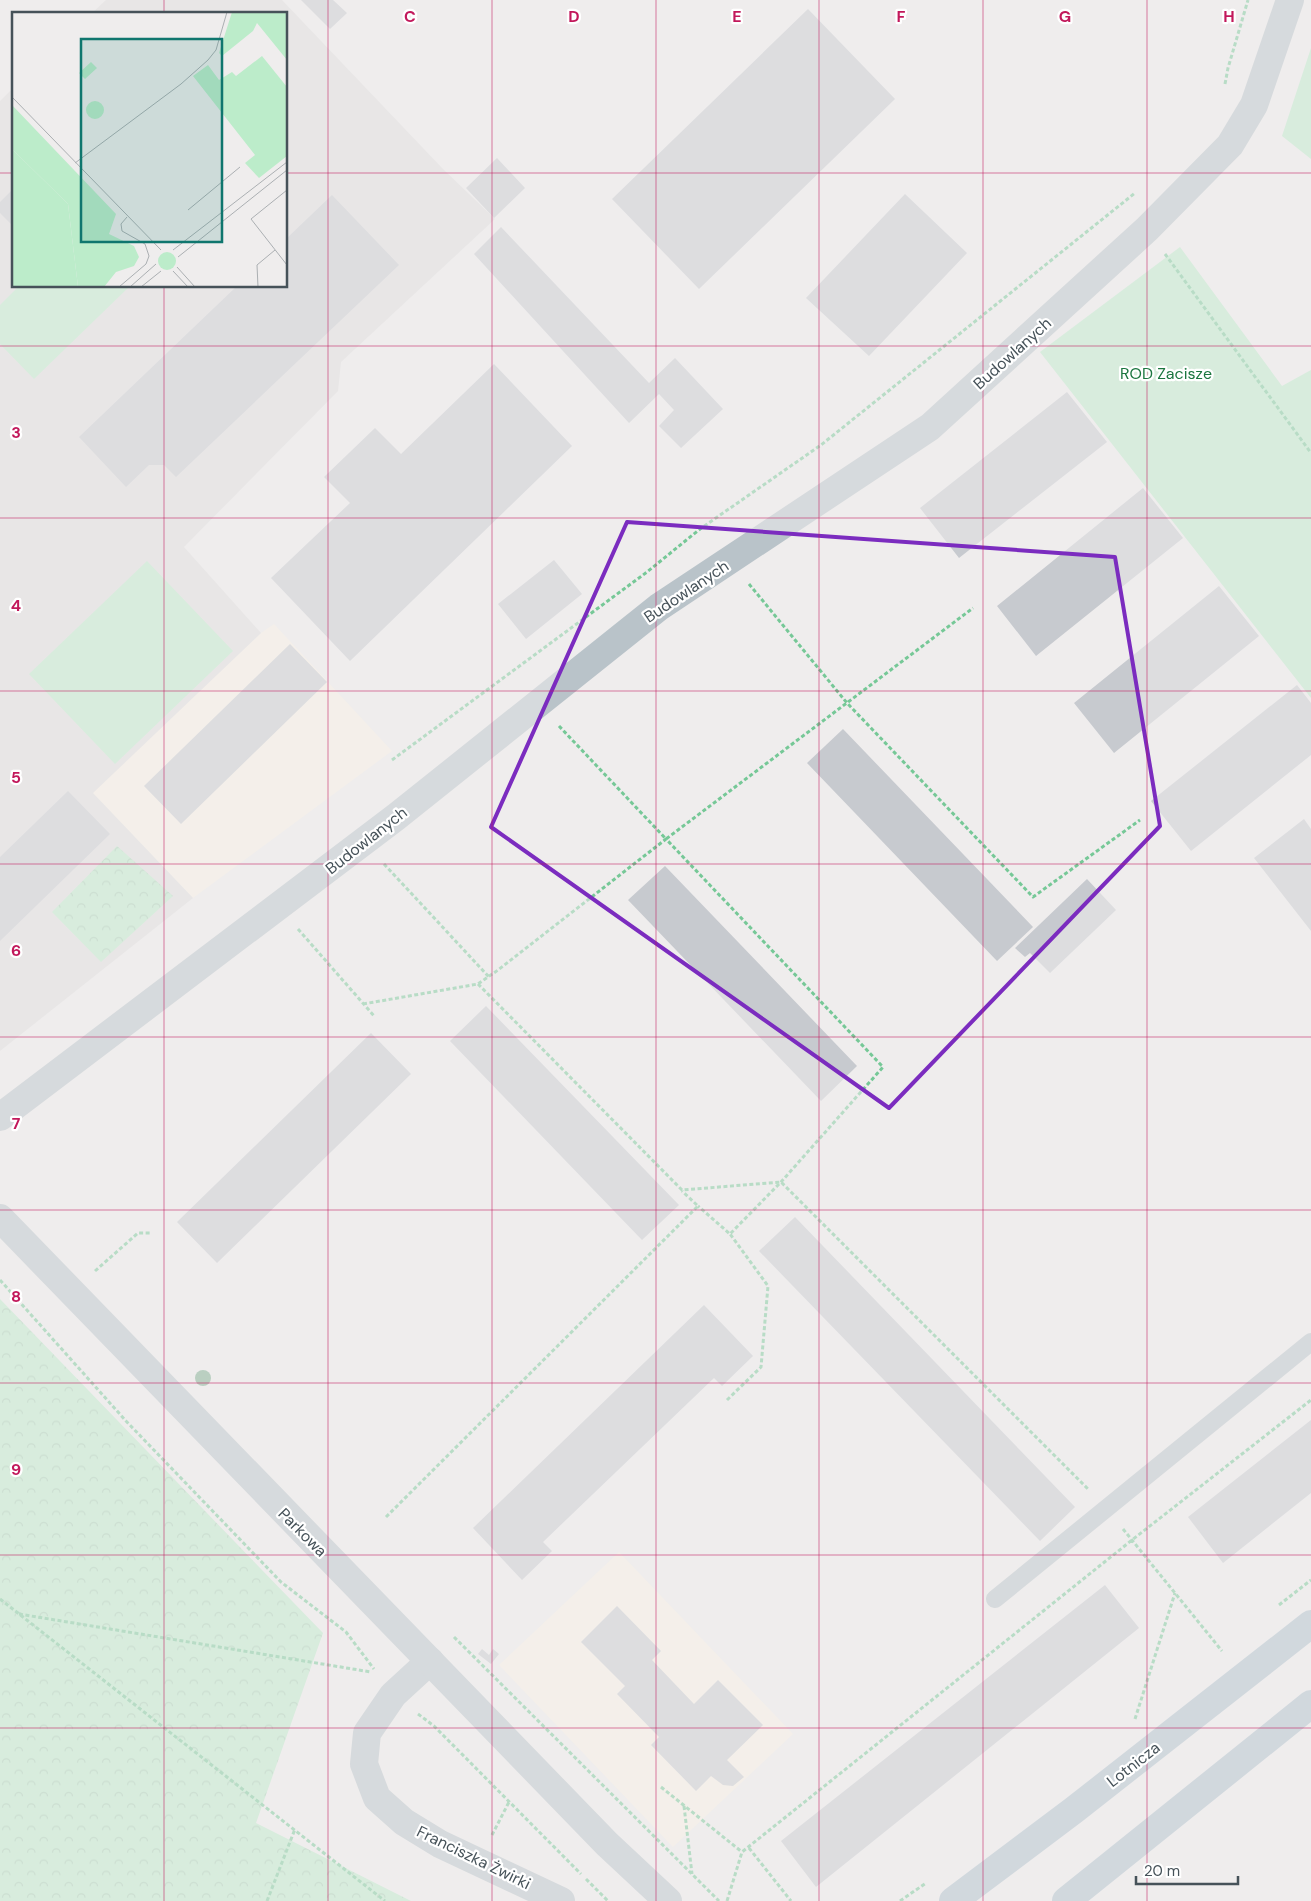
<svg xmlns="http://www.w3.org/2000/svg" width="1311" height="1901" font-family="'DM Sans',sans-serif">
<style>
.commercial{fill:#faf2e6}
.education{fill:#e0dede}
.park{fill:url(#park-crowns)}
.garden{fill:#bcecca}
.building{fill:#c7cacf}
.lines{fill:none;stroke-linecap:round;stroke-linejoin:round}
.path{stroke:#76c897;stroke-width:3;stroke-dasharray:4 2.5;stroke-linecap:butt}
.service{stroke:#b9c3c9;stroke-width:18}
.minor{stroke:#b9c3c9;stroke-width:28}
.tertiary{stroke:#b9c3c9;stroke-width:28}
.primary{stroke:#adbfcb;stroke-width:28}
.tree{fill:#7aac8d}
.marked{fill:none;stroke:#7b2cbf;stroke-width:4;stroke-linejoin:round}
.grid{fill:none;stroke:#c2185b;stroke-width:1;stroke-opacity:0.55}
.labels{text-anchor:middle;stroke-width:4.5;stroke-linejoin:round;paint-order:stroke}
.street-label{font-size:16px;fill:#465259;stroke:#fff}
.park-label{font-size:16px;fill:#1b763f;stroke:#fff}
.inset-road{fill:none;stroke:#abafb2;stroke-width:1}
.view{fill:#0f766e;fill-opacity:0.15;stroke:#0f766e;stroke-width:2.5}
.inset-edge{fill:none;stroke:#465259;stroke-width:2.5}
.grid-label{font-size:16px;text-anchor:middle;font-weight:bold;fill:#c2185b;stroke:#fff;stroke-width:4.5;stroke-linejoin:round;paint-order:stroke}
</style>
<defs>
<pattern id="park-crowns" width="20" height="18" patternUnits="userSpaceOnUse" patternTransform="scale(1.25)"><rect width="20" height="18" fill="#bcecca"/><path d="M2 6a3 3 0 1 1 6 0M12 15a3 3 0 1 1 6 0" fill="none" stroke="#a3ccb0"/></pattern>
</defs>
<rect width="100%" height="100%" fill="#efeded"/>
<path class="commercial" d="M274 624 392 751 193 898 92 793 261 633Z
M619 1552 793 1734 673 1847 499 1665Z"/>
<path class="education" d="M106 0H282L443 169 495 219 341 362 338 391 184 547 261 633 93 793 193 898 0 1051V101L14 87V286H286V14H91Z"/>
<path class="park" d="M117 846 173 896 101 962 52 912Z
M0 1299 323 1633 256 1823 411 1901H0Z"/>
<path class="garden" d="M1311 48V159L1282 136Z
M1180 247 1282 386 1311 370V698L1040 352Z
M19 286H130L34 379 0 344V305Z
M147 561 233 651 115 764 29 674Z"/>
<path class="building" d="M301 0H333L347 13 330 29Z
M808 9 895 99 699 289 612 199Z
M497 158 525 188 494 218 466 188Z
M14 188V227L0 213V202Z
M905 194 967 253 869 356 806 298Z
M332 195 399 265 176 477 164 465H149L126 487 79 437 237 286H286V239Z
M501 227 649 383 675 358 723 409 681 448 659 426 674 410 659 394 629 423 474 254Z
M494 364 572 446 350 661 271 578 350 503 324 477 375 428 401 454Z
M1067 392 1107 442 959 558 920 508Z
M1143 488 1183 538 1036 656 997 606Z
M554 560 582 594 526 639 498 604Z
M1219 586 1259 636 1114 753 1074 703Z
M290 644 327 682 181 824 144 786Z
M1297 685 1311 703V755L1191 851 1151 801Z
M843 729 1033 927 997 961 807 763Z
M68 791 110 834 0 941V857Z
M1304 819 1311 829V931L1254 858Z
M665 866 857 1066 821 1101 628 900Z
M1087 879 1116 910 1050 973 1030 953 1025 957 1015 948Z
M486 1006 679 1205 642 1240 450 1041Z
M371 1033 411 1074 217 1263 177 1222Z
M795 1217 1075 1507 1040 1541 759 1251Z
M704 1305 753 1356 722 1386 714 1378 543 1542 552 1551 522 1580 473 1528Z
M1311 1420V1493L1223 1563 1188 1517Z
M1105 1585 1139 1628 816 1887 781 1841Z
M617 1606 661 1651 652 1660 694 1704 718 1680 763 1725 727 1760 744 1777 733 1786 723 1785 711 1776 696 1791 651 1745 659 1737 617 1694 625 1686 581 1642Z
M482 1649 489 1655 493 1649 499 1654 491 1664 478 1654Z"/>
<g class="lines">
<path class="path" d="M1225 84 1228 68 1248 0
M1165 254 1311 453
M749 584 847 703 1033 897 1140 820
M559 726 666 839 973 608
M392 760 647 572 700 529 821 445 1135 193
M384 864 489 977
M298 929 375 1017
M478 984 682 1190 781 1182 1088 1489
M363 1004 478 984 498 970 666 839 883 1067 781 1182 730 1234 698 1206
M95 1271 138 1233H152
M0 1280 126 1421 281 1582 346 1632 374 1669
M727 1400 761 1367 768 1286 730 1234
M386 1517 698 1206 682 1191
M1123 1529 1222 1651
M0 1599 385 1901
M1279 1605 1311 1580
M19 1614 371 1672
M454 1637 719 1901
M418 1714 434 1726 581 1874
M1135 1719 1175 1593
M661 1787 742 1852
M684 1806 692 1874
M492 1835 509 1802
M749 1848 791 1901
M586 1879 608 1901
M267 1901 295 1829
M727 1901 742 1852 1132 1540 1311 1400
M900 1901 926 1883"/>
<path class="service" d="M995 1599 1311 1342"/>
<path class="minor" d="M0 1117 396 817 659 607 930 427 1147 229 1230 145 1254 105 1290 0
M430 1661 393 1695 367 1733 364 1764 377 1798 404 1822 440 1844 561 1901"/>
<path class="tertiary" d="M0 1218 607 1844 668 1901"/>
<path class="primary" d="M953 1901 1074 1810 1311 1624
M1066 1901 1311 1704"/>
</g>
<circle class="tree" cx="203" cy="1378" r="8"/>
<path d="M0 0H1311V1901H0ZM627 522 1115 557 1160 826 889 1108 491 827Z" fill="#efeded" fill-opacity=".55" fill-rule="evenodd"/>
<path class="marked" d="M627 522 1115 557 1160 826 889 1108 491 827Z"/>
<path class="grid" d="M164 0V14M328 0V1901M492 0V1901M656 0V1901M819 0V1901M983 0V1901M1147 0V1901M0 173H14M286 173H1311M164 286V1901M0 346H1311M0 518H1311M0 691H1311M0 864H1311M0 1037H1311M0 1210H1311M0 1383H1311M0 1555H1311M0 1728H1311"/>
<g class="labels">
<g class="street-label">
<text transform="translate(1012 353) rotate(-42)" y="6">Budowlanych</text>
<text transform="translate(686 591) rotate(-34)" y="6">Budowlanych</text>
<text transform="translate(366 840) rotate(-38)" y="6">Budowlanych</text>
<text transform="translate(303 1532) rotate(45)" y="6">Parkowa</text>
<text transform="translate(1133 1764) rotate(-38)" y="6">Lotnicza</text>
<text transform="translate(474 1857) rotate(26)" y="6">Franciszka Żwirki</text>
</g>
<g class="park-label">
<text x="1166" y="379">ROD Zacisze</text>
</g>
</g>
<g transform="translate(12 12)">
<rect width="275" height="275" fill="#efeded"/>
<path d="M146 249a9 9 0 1 1 18 0a9 9 0 1 1-18 0Z" fill="#bcecca"/>
<path d="M0 137 56 192 66 275H0Z" fill="#bcecca"/>
<path d="M0 93 104 202 97 222 122 234 127 245 122 254 104 260 92 275H66L56 192 0 137Z" fill="#bcecca"/>
<path d="M220 0H275V48L245 11 241 19 210 44 207 41ZM250 44 275 75V144L247 166 233 151 243 143 181 64 196 53 207 68 220 60 224 64ZM79 50 85 56 73 67 67 61ZM74 98a9 9 0 1 1 18 0a9 9 0 1 1-18 0Z" fill="#bcecca"/>
<path class="inset-road" d="M0 85 149 238M63 151 169 72 196 48 204 38 215 0M275 178 239 207 275 253M176 198 228 155M161 238 275 150M166 245 275 158M165 255 183 275M161 259 176 275M107 275 134 252 137 244 133 232 110 219 109 212 115 205M118 275 144 252M129 275 149 259M246 275 245 253 263 238"/>
<path class="view" d="M69 27H210V230H69Z"/>
<rect width="275" height="275" class="inset-edge"/>
</g>
<g class="grid-label">
<text x="410" y="22">C</text>
<text x="574" y="22">D</text>
<text x="737" y="22">E</text>
<text x="901" y="22">F</text>
<text x="1065" y="22">G</text>
<text x="1229" y="22">H</text>
<text x="16" y="438">3</text>
<text x="16" y="611">4</text>
<text x="16" y="783">5</text>
<text x="16" y="956">6</text>
<text x="16" y="1129">7</text>
<text x="16" y="1302">8</text>
<text x="16" y="1475">9</text>
</g>
<path d="M1136 1876v8h102v-8" fill="none" stroke="#465259" stroke-width="2.5"/>
<text x="1144" y="1876" font-size="15" fill="#465259" stroke="#ffffff" stroke-width="4" paint-order="stroke">20 m</text>
</svg>
